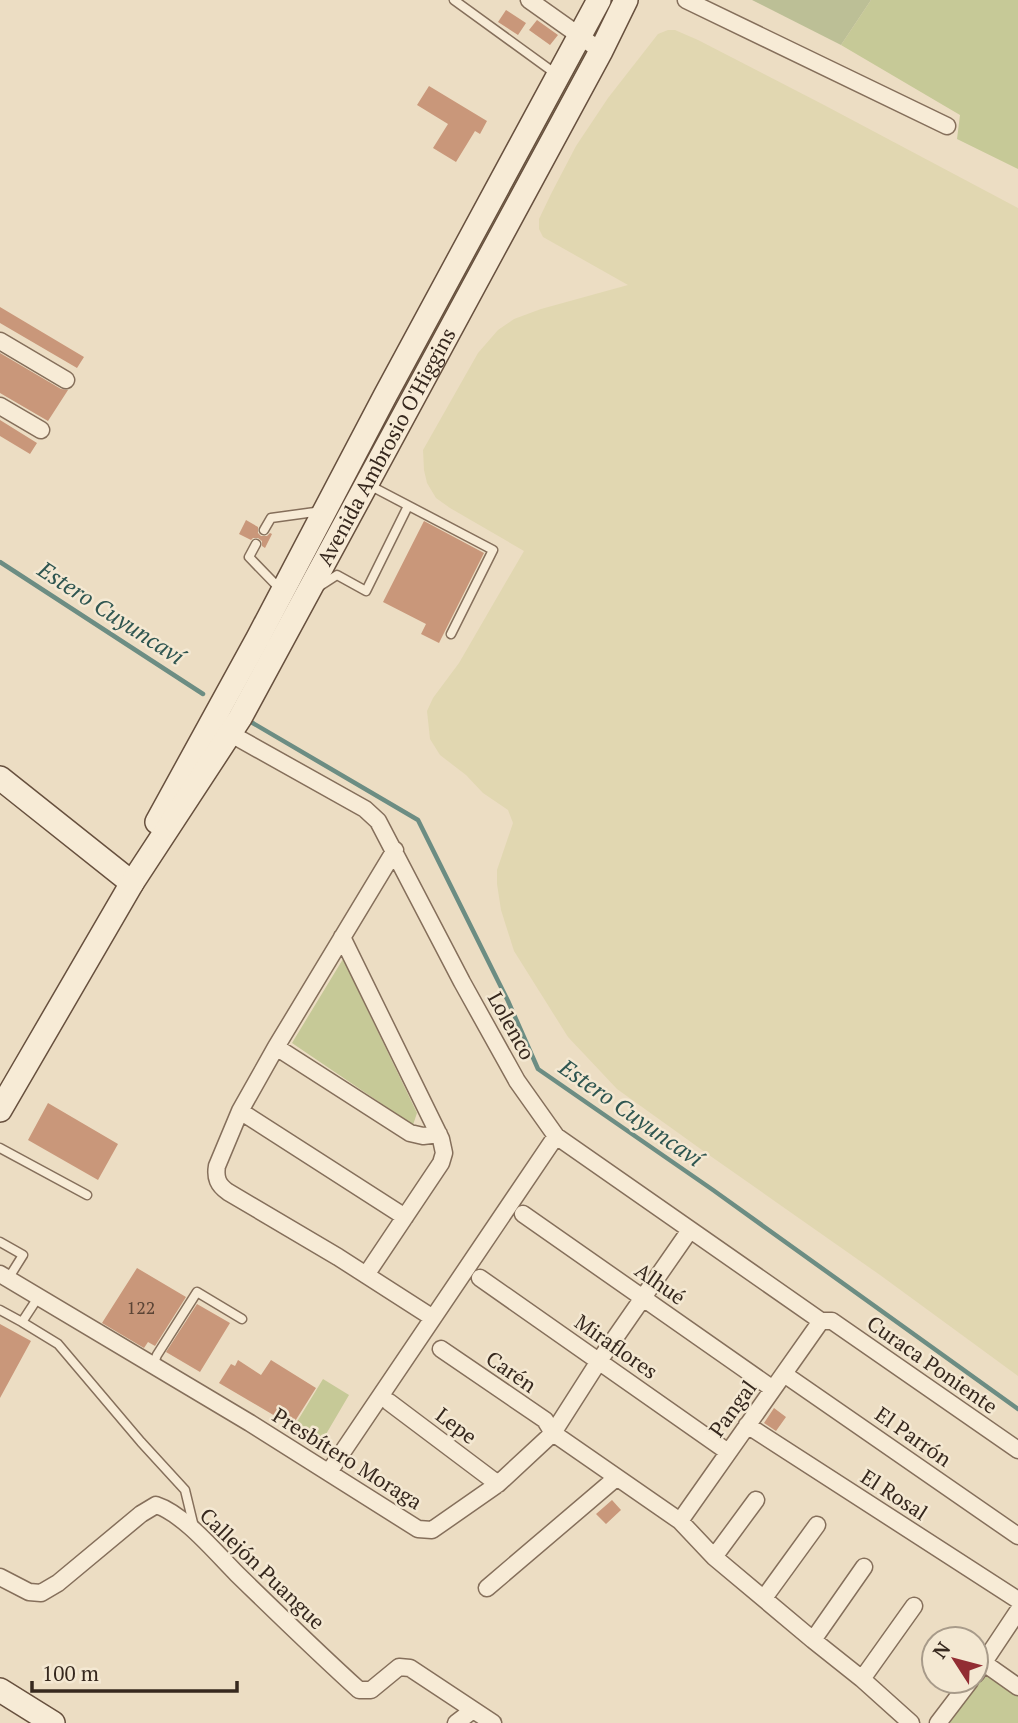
<svg xmlns="http://www.w3.org/2000/svg" width="1018" height="1723" font-family="'PT Serif',serif">
<style>
.farmland{fill:#e1d7b1}
.green{fill:#c6c997}
.cemetery{fill:#bcbf96}
.lines{fill:none;stroke-linecap:round;stroke-linejoin:round}
.stream{stroke:#6c8d83;stroke-width:4.5}
.building{fill:#c9977a}
.lane-casing{stroke:#856f5b;stroke-width:11}
.street-casing{stroke:#856f5b;stroke-width:19}
.secondary-casing{stroke:#67503e;stroke-width:26}
.lane{stroke:#f7ebd6;stroke-width:8}
.street{stroke:#f7ebd6;stroke-width:16}
.secondary{stroke:#f7ebd6;stroke-width:23}
.labels{text-anchor:middle;stroke-width:5;stroke-linejoin:round;paint-order:stroke}
.number-label{font-size:18px;fill:#5b4435}
.street-label{font-size:21px;fill:#36281e;stroke:#f4e8d2}
.water-label{font-size:23px;font-style:italic;fill:#2e5550;stroke:#f4e8d2}
</style>
<rect width="100%" height="100%" fill="#ecddc3"/>
<path class="farmland" d="M668 30H675L698 40 824 105 1018 208V1376L880 1275 709 1155 617 1089 585 1055 568 1037 514 951 501 910 497 884V870L513 823 508 810 483 793 466 775 440 755 430 739 427 711 433 698 459 663 524 551 450 508 436 498 427 483 424 470 423 450 478 353 498 330 514 319 541 309 628 285 543 237 539 229V219L552 192 576 146 608 98 658 34Z"/>
<path class="green" d="M871 0H1018V169L957 139 960 115 841 45Z
M585 47 591 50 410 397 398 391Z
M343 959 417 1113 413 1125 292 1043Z
M323 1379 349 1395 322 1441 295 1425Z
M987 1670 1018 1692V1723H950Z"/>
<path class="cemetery" d="M752 0H871L841 45Z"/>
<g class="lines">
<path class="stream" d="M0 562 203 694
M251 722 418 820 508 1001 538 1069 713 1190 1018 1409"/>
</g>
<path class="building" d="M506 10 526 23 518 35 498 22Z
M537 20 558 35 550 45 529 30Z
M429 86 487 121 480 134 475 131 456 162 433 148 448 124 417 105Z
M0 307 84 357 77 368 0 323Z
M0 353 61 389 68 390 48 421 0 393Z
M0 420 37 443 30 454 0 436Z
M246 520 258 527V533L261 536H267L270 533 272 534 265 548 262 546V541L258 538H253L251 540 239 534Z
M424 521 484 553 439 643 421 634 426 624 383 602Z
M48 1103 118 1144 98 1180 28 1140Z
M137 1268 186 1297 155 1346 148 1342 144 1348 102 1323Z
M197 1304 230 1323 200 1372 166 1352Z
M0 1324 31 1341 0 1398Z
M238 1360 261 1375 271 1360 316 1388 292 1426 219 1383 231 1364 235 1366Z
M774 1408 786 1417 776 1431 764 1423Z
M612 1500 621 1510 606 1524 596 1514Z"/>
<g class="lines">
<defs>
<path id="lane" d="M454 0 556 74
M369 485 493 550 451 634
M264 530 271 518 322 511
M256 544 249 557 280 589
M317 588 337 575 366 591 408 506
M0 1148 87 1195
M0 1242 23 1255 8 1279
M0 1310 22 1322 39 1296
M22 1322 58 1344 141 1442 185 1490 194 1527
M153 1365 157 1355 197 1292 242 1319"/>
<path id="street" d="M529 0 601 51
M686 0 947 126
M0 341 66 380
M0 406 41 430
M222 734H231L365 809 378 821 462 982 517 1081 556 1136 821 1321
M395 850 276 1047 240 1111 217 1166C215 1178 218 1185 228 1192L338 1257 433 1318
M342 937 441 1139 444 1153 441 1163 366 1275
M276 1047 410 1133 423 1136 439 1134
M240 1111 405 1217
M523 1214 773 1389
M0 1274 250 1423 418 1529 432 1530 498 1484 553 1433 599 1361 690 1230
M480 1278 728 1452
M821 1321H832L1018 1450
M441 1349 545 1420 553 1433 680 1521 714 1557 813 1640 862 1679 911 1723
M784 1374 1018 1536
M389 1402 498 1484
M747 1425 1018 1600
M329 1472 556 1136
M680 1521 821 1321
M714 1557 756 1500
M0 1577 29 1592 41 1593 58 1583 141 1514 156 1505C184 1514 216 1553 237 1574 277 1613 317 1652 359 1690H371L399 1667 410 1668 493 1723
M487 1588 616 1478
M764 1598 817 1525
M813 1640 864 1567
M984 1663 1018 1687
M976 1674 1018 1611
M862 1679 914 1606
M456 1723 473 1710
M938 1723 970 1681"/>
<g id="secondary">
<path d="M0 778 132 883"/>
<path d="M157 822 258 638 385 396 599 0"/>
<path id="s1" d="M0 1110 132 883 240 718 601 51 626 0"/>
<path d="M0 1690 53 1723"/>
</g>
</defs>
<use href="#lane" class="lane-casing"/>
<use href="#street" class="street-casing"/>
<use href="#secondary" class="secondary-casing"/>
<use href="#lane" class="lane"/>
<use href="#street" class="street"/>
<use href="#secondary" class="secondary"/>
</g>
<g class="labels">
<g class="number-label">
<text x="141" y="1314">122</text>
</g>
<g class="street-label">
<text dy="7" stroke="none"><textPath href="#s1" startOffset="768">Avenida Ambrosio O'Higgins</textPath></text>
<text transform="translate(511 1026) rotate(61)" y="7">Lolenco</text>
<text transform="translate(660 1284) rotate(35)" y="7">Alhué</text>
<text transform="translate(616 1347) rotate(35)" y="7">Miraflores</text>
<text transform="translate(932 1365) rotate(35)" y="7">Curaca Poniente</text>
<text transform="translate(511 1372) rotate(35)" y="7">Carén</text>
<text transform="translate(733 1409) rotate(-54)" y="7">Pangal</text>
<text transform="translate(456 1426) rotate(37)" y="7">Lepe</text>
<text transform="translate(913 1437) rotate(35)" y="7">El Parrón</text>
<text transform="translate(347 1459) rotate(32)" y="7">Presbítero Moraga</text>
<text transform="translate(894 1495) rotate(33)" y="7">El Rosal</text>
<text transform="translate(262 1569) rotate(44)" y="7">Callejón Puangue</text>
</g>
<g class="water-label">
<text transform="translate(111 613) rotate(33)" y="8">Estero Cuyuncaví</text>
<text transform="translate(631 1113) rotate(35)" y="8">Estero Cuyuncaví</text>
</g>
</g>
<g transform="translate(955 1660) rotate(306)"><circle r="33" fill="#f4e8d2" stroke="#a89b8a" stroke-width="2"/>
<path d="M0-5L12 26L0 18L-12 26Z" fill="#922d33"/>
<text y="-10" font-size="19" font-weight="bold" text-anchor="middle" fill="#36281e">N</text>
</g>
<path d="M32 1681v10h205v-10" fill="none" stroke="#36281e" stroke-width="3.5"/>
<text x="42" y="1681" font-size="21" fill="#36281e" stroke="#f4e8d2" stroke-width="5" paint-order="stroke">100 m</text>
</svg>
